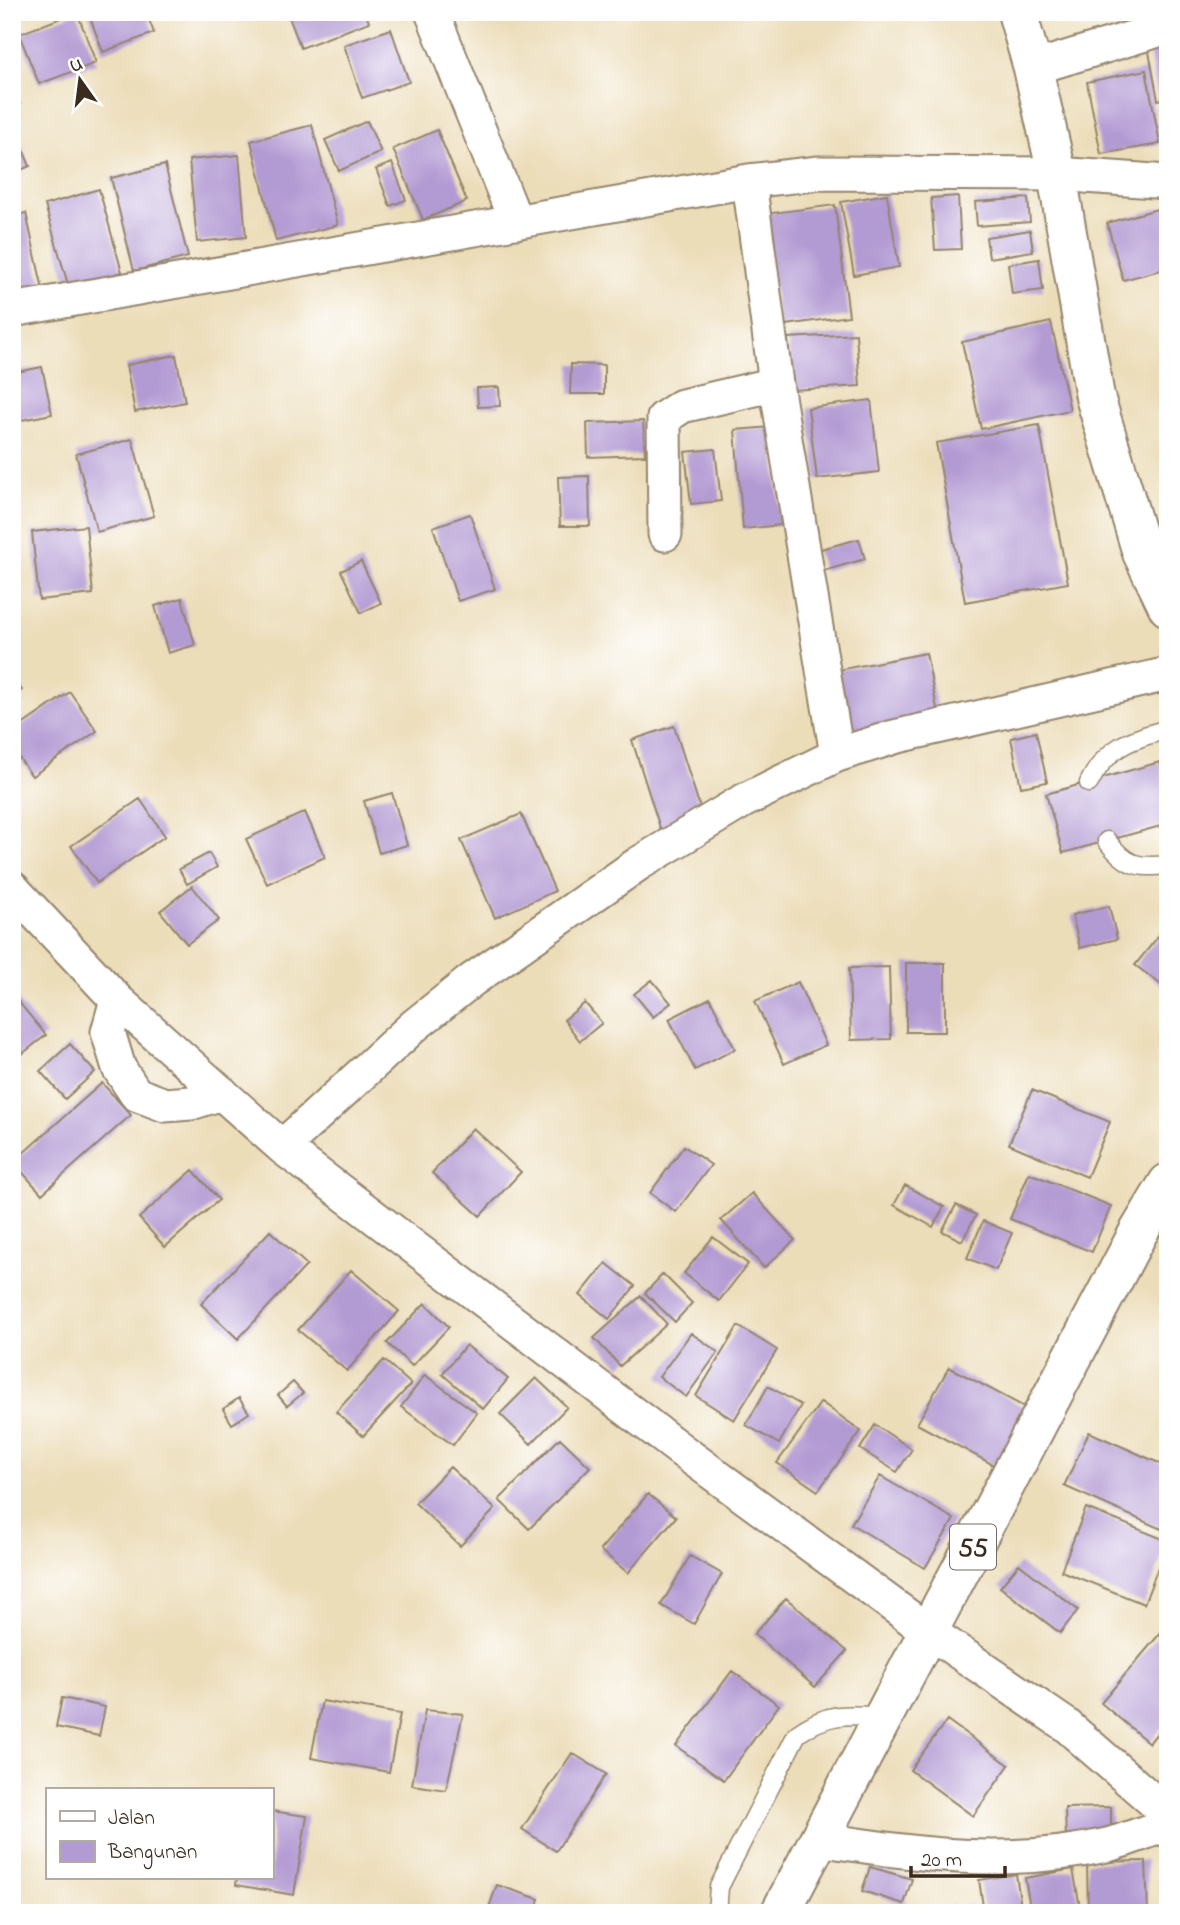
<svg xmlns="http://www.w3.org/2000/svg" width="1180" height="1925" font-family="'Indie Flower',sans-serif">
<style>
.building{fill:#b29ad3}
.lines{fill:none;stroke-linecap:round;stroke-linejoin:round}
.lane-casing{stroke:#94846c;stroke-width:21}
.street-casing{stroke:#94846c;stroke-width:37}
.secondary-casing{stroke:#94846c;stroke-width:42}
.highway-casing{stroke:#94846c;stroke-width:42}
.lane{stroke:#fff;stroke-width:18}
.street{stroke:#fff;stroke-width:33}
.secondary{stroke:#fff;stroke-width:38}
.highway{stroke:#fff;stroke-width:38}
.labels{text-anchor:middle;stroke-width:5;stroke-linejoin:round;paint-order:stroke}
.shield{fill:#fff;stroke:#766a62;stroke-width:2}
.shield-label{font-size:26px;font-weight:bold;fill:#3b2a1e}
</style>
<rect width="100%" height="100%" fill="#fff"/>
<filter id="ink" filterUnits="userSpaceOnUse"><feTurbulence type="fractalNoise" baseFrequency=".0143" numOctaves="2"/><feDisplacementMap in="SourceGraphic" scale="14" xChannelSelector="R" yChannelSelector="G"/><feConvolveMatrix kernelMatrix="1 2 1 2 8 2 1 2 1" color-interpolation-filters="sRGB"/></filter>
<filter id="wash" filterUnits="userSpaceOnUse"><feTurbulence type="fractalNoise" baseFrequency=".00686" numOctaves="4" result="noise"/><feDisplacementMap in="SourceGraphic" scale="28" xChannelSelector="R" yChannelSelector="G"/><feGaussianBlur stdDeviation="1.57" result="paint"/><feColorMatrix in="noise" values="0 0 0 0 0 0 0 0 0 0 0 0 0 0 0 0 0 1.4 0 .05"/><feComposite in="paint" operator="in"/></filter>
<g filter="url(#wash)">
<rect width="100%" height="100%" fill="#ecddb9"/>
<g id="blocks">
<path class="building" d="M77 12 96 63 39 84 19 34Z
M88 12H146L154 33 103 52Z
M287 12H365L369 22 301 48Z
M391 29 409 82 362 98 344 45Z
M1168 37V98L1158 100 1147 41Z
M1146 70 1160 144 1101 154 1087 82Z
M12 85 20 104 12 108Z
M1168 105V139H1166L1161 107Z
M367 121 381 152 339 171 325 140Z
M12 124 30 166 12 174Z
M312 125 338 225 276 241 251 141Z
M437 130 467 201 423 220 393 149Z
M239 155 246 237 197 242 189 160Z
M392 163 406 200 390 206 376 169Z
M165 165 188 257 134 271 111 178Z
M99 189 122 272 69 288 45 205Z
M887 194 899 267 854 275 841 202Z
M958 196 961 249 935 250 931 198Z
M1028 198 1030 222 977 226 975 202Z
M835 205 849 316 779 326 764 214Z
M1168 206V268L1123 280 1107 223Z
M26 213 43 290 12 297V216Z
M1030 230 1033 251 989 258 986 237Z
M1039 259 1043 290 1012 294 1008 264Z
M1051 322 1070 410 981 429 962 342Z
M856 334 860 386 791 390 788 338Z
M176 355 185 402 135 412 126 365Z
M571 364 604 365V394H570Z
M42 367 52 414 12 422V373Z
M499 387 500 406 478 407 477 388Z
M871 400 879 472 817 479 808 408Z
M643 421 645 455 588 457 587 423Z
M1039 425 1068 583 965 602 936 443Z
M772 427 781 525 743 529 735 430Z
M132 439 154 516 97 532 76 454Z
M715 449 721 501 691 504 685 452Z
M589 476 590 526H560L558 477Z
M470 514 495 589 458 601 433 527Z
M86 526 93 594 39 600 32 532Z
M859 539 865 559 823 571 817 550Z
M361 561 381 603 361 613 341 571Z
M182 598 195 645 168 653 155 606Z
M926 653 940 724 850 741 838 670Z
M12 678 22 690 12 698Z
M70 692 97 731 32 776 12 748V732Z
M674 726 703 817 661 831 632 740Z
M1036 732 1047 782 1021 787 1011 738Z
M1160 762 1168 789V824L1063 853 1046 794Z
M392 793 407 845 379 853 364 801Z
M140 799 165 836 97 883 71 846Z
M305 812 325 857 267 884 246 839Z
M521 814 555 891 495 918 461 840Z
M209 853 217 867 187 884 179 869Z
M192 886 219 920 187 944 160 911Z
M1109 906 1117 939 1080 948 1072 915Z
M1168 924V990L1135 965Z
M906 963H945V1032H906Z
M889 967 891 1039 851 1040 849 968Z
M652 980 671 1003 653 1017 634 994Z
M798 982 826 1045 784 1064 755 1001Z
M12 994 46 1035 12 1062Z
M710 998 735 1049 695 1070 669 1019Z
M585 1003 602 1023 580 1041 564 1020Z
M70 1044 95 1072 65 1099 40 1071Z
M102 1083 131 1115 42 1194 13 1162Z
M1032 1090 1110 1122 1087 1177 1009 1144Z
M473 1128 521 1172 480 1216 432 1173Z
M684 1146 711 1165 676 1212 650 1193Z
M193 1170 219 1200 165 1247 139 1218Z
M1029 1173 1111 1206 1092 1252 1010 1219Z
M905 1185 944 1207 933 1227 894 1205Z
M752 1193 795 1240 764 1268 721 1220Z
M956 1205 976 1215 962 1241 942 1231Z
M983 1221 1012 1233 996 1270 967 1258Z
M270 1231 307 1265 238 1339 201 1304Z
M713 1237 748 1264 719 1301 684 1273Z
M606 1263 635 1286 609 1319 580 1295Z
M351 1270 399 1311 347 1371 298 1330Z
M663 1274 692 1303 675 1322 645 1293Z
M641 1296 667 1324 620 1366 594 1338Z
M425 1303 449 1327 412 1366 387 1343Z
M738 1326 777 1350 734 1420 696 1396Z
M691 1333 718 1352 686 1397 659 1377Z
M466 1345 508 1379 483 1409 442 1374Z
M384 1360 411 1384 363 1436 336 1412Z
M949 1367 1028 1409 997 1467 917 1424Z
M425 1375 477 1413 453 1445 401 1407Z
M536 1378 567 1407 531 1444 500 1414Z
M293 1382 303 1393 287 1406 278 1395Z
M768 1386 801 1405 779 1444 746 1425Z
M239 1398 249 1413 232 1424 223 1409Z
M821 1402 861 1431 818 1491 777 1463Z
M875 1425 912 1449 897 1472 860 1449Z
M1089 1432 1168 1467V1514L1161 1529 1064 1486Z
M560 1438 590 1467 529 1529 499 1500Z
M450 1467 495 1509 460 1546 415 1503Z
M880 1476 954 1519 925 1568 851 1524Z
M648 1494 676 1517 628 1573 600 1550Z
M1086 1508 1168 1541 1144 1604 1061 1571Z
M690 1556 722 1574 694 1624 661 1605Z
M1019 1564 1078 1610 1060 1633 1000 1587Z
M786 1598 847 1651 815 1687 754 1634Z
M1168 1624V1720L1149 1743 1101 1703Z
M732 1671 779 1705 724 1780 676 1746Z
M62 1698 105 1707 99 1736 56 1727Z
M322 1701 400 1714 389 1772 311 1758Z
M425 1710 463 1714 446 1790 412 1785Z
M947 1720 1009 1765 973 1816 910 1770Z
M572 1753 606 1774 556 1851 522 1829Z
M1111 1807V1840L1066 1841 1065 1808Z
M271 1811 307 1816 294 1895 236 1885 237 1878H271Z
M1146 1861 1148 1913H1088L1087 1862Z
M870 1867 912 1879 904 1904 862 1891Z
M1073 1869 1081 1913H1031L1025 1878Z
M1016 1874 1022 1913H984L979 1880Z
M497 1885 539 1899 535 1913H487Z
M973 1905V1913H925V1910Z"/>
</g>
</g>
<g filter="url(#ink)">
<use href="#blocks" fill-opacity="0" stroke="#94846c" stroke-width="2"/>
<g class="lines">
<defs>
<path id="lane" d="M1089 783C1107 746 1130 740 1168 729
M1107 841C1127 866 1136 868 1168 865
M717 1913 719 1887 797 1734C828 1712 847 1714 884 1717"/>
<path id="street" d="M432 12 516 222
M1033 68 1168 27
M12 310 749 181 819 173 1057 174 1168 182
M776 384 837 755
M665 534 664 418 682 406 776 384 749 181
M12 888 117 1000 282 1147 681 1450 928 1631 1066 1725 1168 1814
M117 1000 108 1032 119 1068 136 1094 165 1105 191 1103 222 1093
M282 1147 415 1025 472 980 638 864 743 801 837 755 894 737 1168 674
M819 1839C917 1855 1009 1867 1107 1845 1127 1840 1148 1831 1168 1824"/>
<path id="secondary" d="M1017 12 1033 68 1057 174 1095 397 1142 553 1168 607"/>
<path id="highway" d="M780 1913 1138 1233 1168 1183"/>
</defs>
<use href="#lane" class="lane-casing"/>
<use href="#street" class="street-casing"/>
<use href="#secondary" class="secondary-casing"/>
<use href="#highway" class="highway-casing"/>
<use href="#lane" class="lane"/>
<use href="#street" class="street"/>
<use href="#secondary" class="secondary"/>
<use href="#highway" class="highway"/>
</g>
</g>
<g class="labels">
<rect class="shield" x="950" y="1524.5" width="46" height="45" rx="5"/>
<g class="shield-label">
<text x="973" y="1556">55</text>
</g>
</g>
<rect width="1180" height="1925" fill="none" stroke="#fff" stroke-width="42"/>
<rect x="46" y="1788" width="228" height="91" fill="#ffffff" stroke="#b1aaa5" stroke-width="2"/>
<rect x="60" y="1811" width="35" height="10" fill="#ffffff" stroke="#b1aaa5" stroke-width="2"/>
<text x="108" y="1824" font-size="21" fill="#3b2a1e">Jalan</text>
<rect x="60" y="1841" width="35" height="21" fill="#b29ad3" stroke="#b1aaa5" stroke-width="2"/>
<text x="108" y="1858" font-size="21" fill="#3b2a1e">Bangunan</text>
<g transform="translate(80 80) rotate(346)" stroke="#ffffff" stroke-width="5" paint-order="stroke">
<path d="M0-5L12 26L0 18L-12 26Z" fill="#3b2a1e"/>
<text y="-10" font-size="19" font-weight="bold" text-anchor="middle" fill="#3b2a1e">U</text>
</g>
<path d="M911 1866v10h94v-10" fill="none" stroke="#3b2a1e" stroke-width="3.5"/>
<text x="921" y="1866" font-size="21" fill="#3b2a1e" stroke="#ffffff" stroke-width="5" paint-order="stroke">20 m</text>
</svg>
